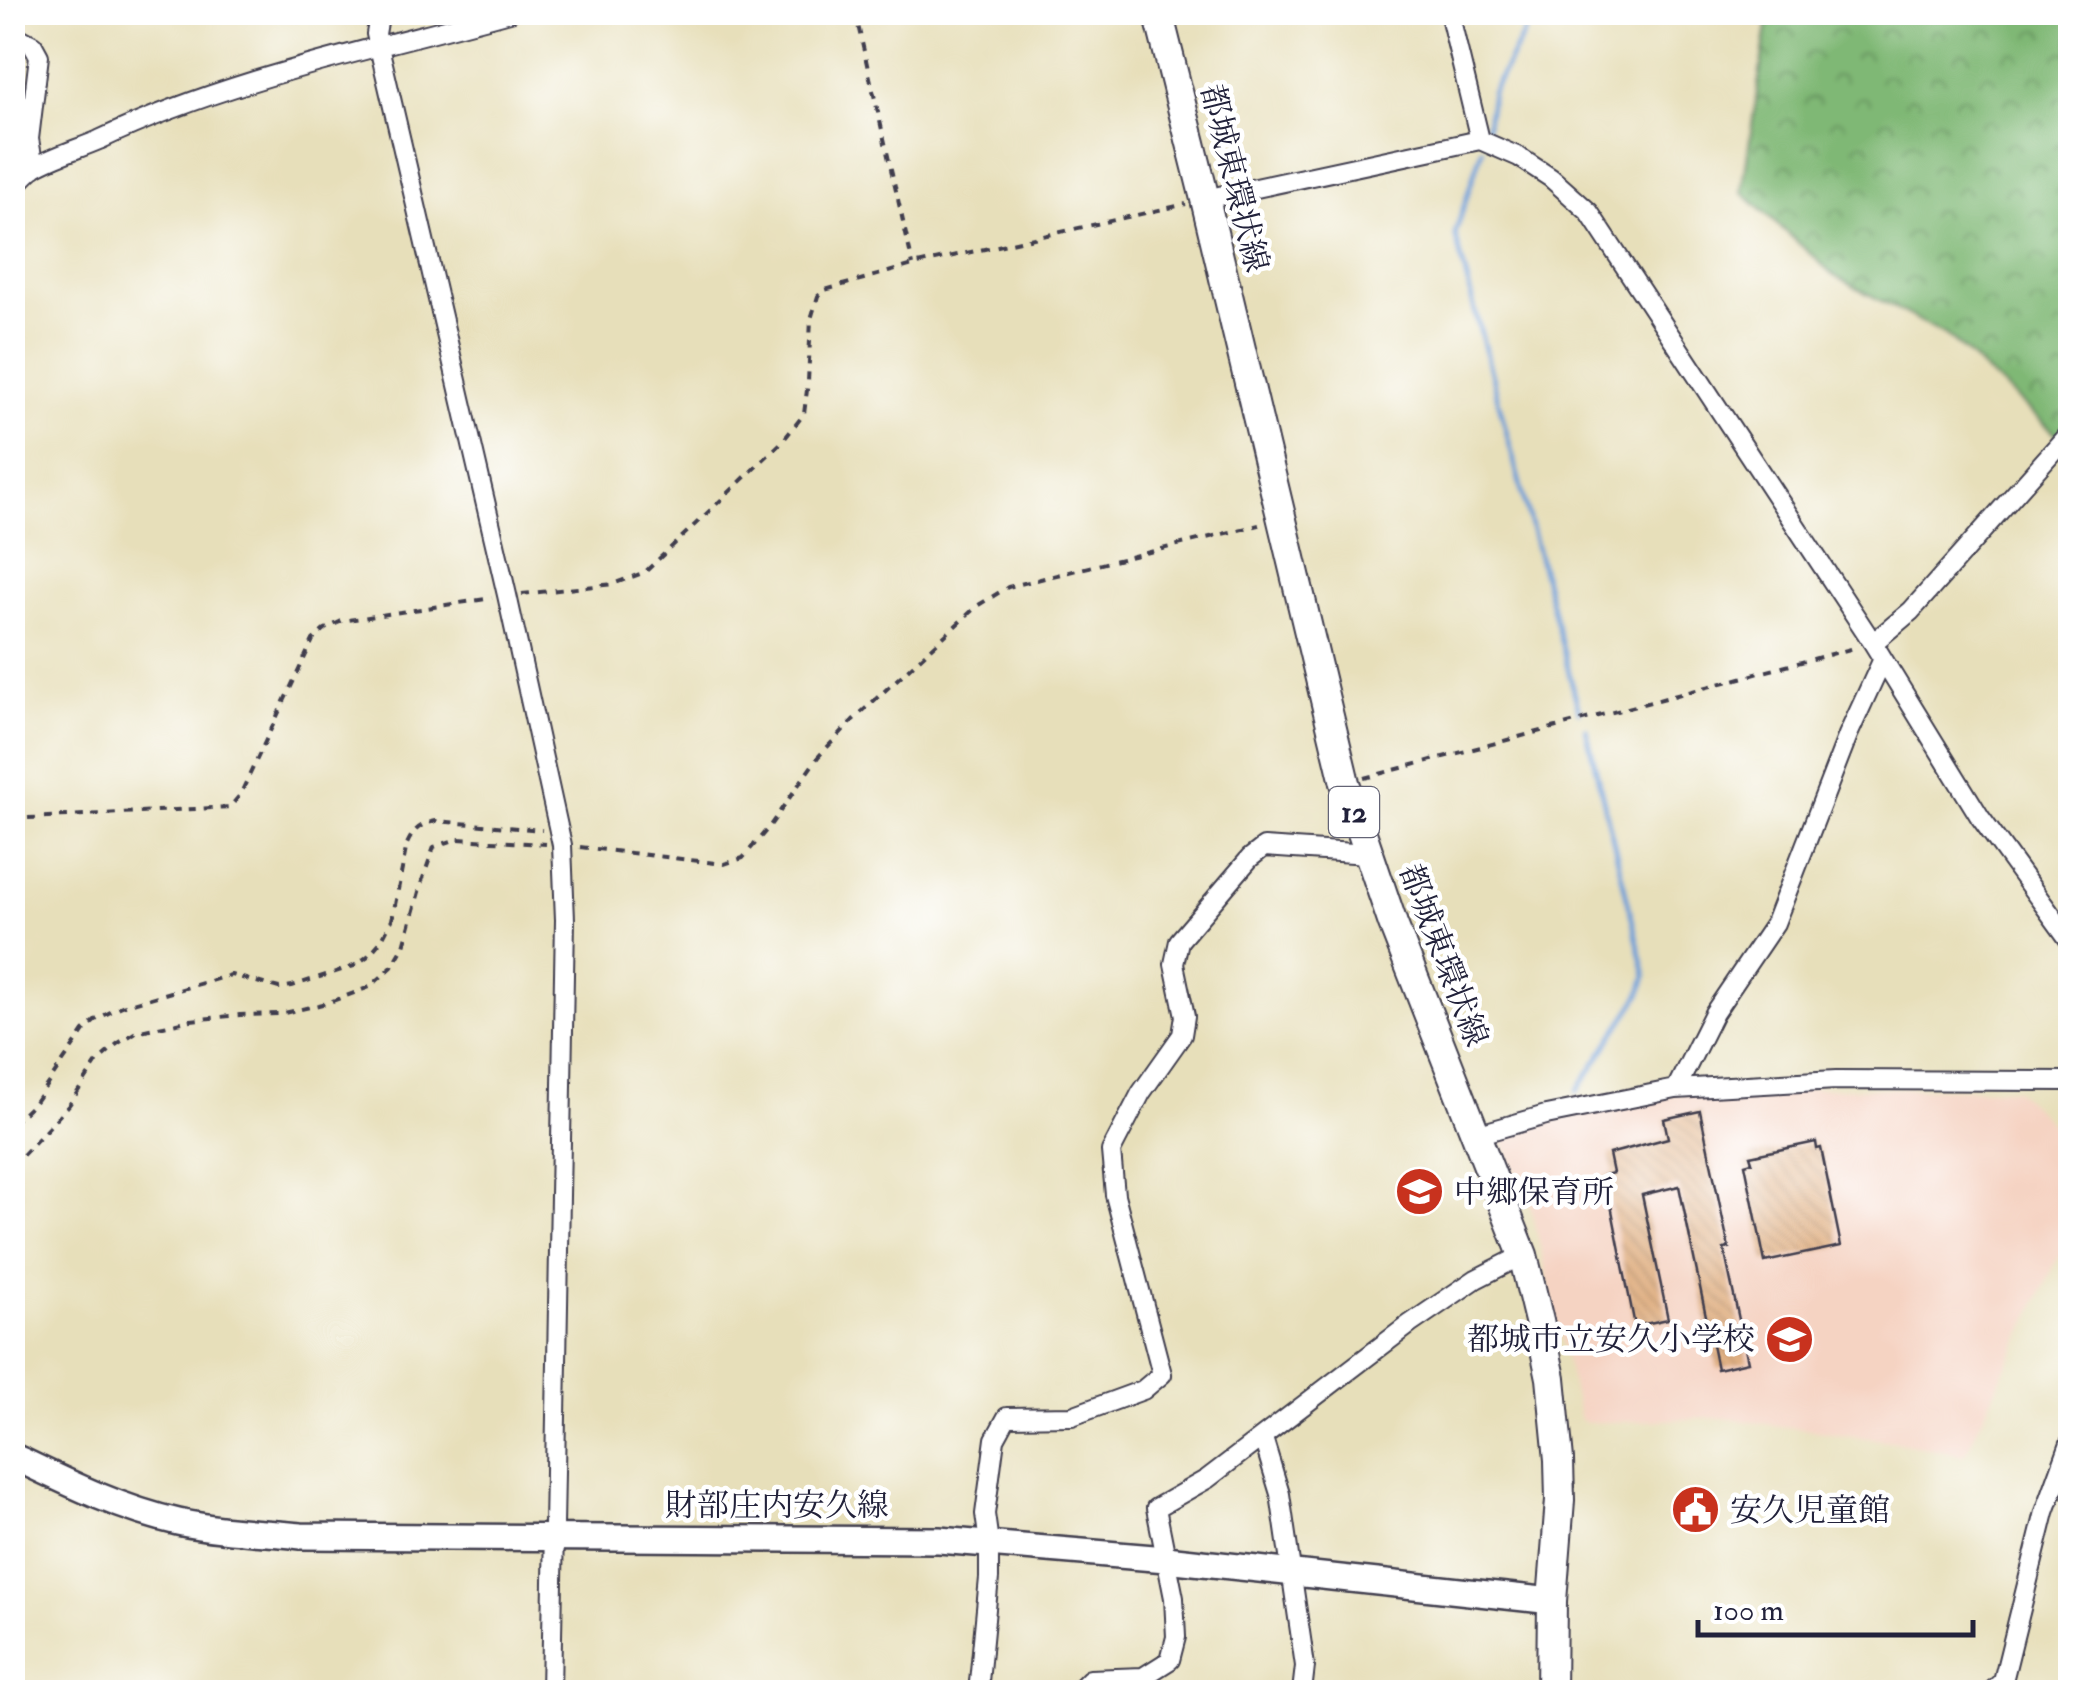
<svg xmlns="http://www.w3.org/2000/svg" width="2083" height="1705" font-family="'IM FELL Double Pica','Noto Serif JP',serif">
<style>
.built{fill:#f5d3c2}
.forest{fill:url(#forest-crowns);stroke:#506d58;stroke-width:2.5}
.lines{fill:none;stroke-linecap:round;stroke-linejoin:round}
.stream{stroke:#6d9ed7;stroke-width:5}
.building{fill:url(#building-back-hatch)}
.street-casing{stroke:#403e4e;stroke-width:22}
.secondary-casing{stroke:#403e4e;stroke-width:30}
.primary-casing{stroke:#403e4e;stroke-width:32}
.path{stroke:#403e4e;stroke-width:4;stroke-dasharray:8 8;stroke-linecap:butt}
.street{stroke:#fff;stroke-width:18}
.secondary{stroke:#fff;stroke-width:25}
.primary{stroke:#fff;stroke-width:28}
.labels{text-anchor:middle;stroke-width:9;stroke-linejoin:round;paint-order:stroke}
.shield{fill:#fff;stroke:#646476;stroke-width:2.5}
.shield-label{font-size:30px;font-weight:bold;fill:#22223b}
.street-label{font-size:32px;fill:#22223b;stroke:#fff}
.poi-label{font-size:32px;fill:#22223b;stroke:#fff;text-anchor:start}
</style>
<defs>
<pattern id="forest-crowns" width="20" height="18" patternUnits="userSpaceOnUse" patternTransform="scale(2.5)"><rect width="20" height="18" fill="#7fb875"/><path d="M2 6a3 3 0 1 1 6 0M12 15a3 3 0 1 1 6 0" fill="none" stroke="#689561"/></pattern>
<pattern id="building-back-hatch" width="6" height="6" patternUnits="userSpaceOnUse" patternTransform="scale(2.5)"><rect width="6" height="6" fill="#e0b083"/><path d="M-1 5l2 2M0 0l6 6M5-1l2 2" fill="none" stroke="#c09772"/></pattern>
</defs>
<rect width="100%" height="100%" fill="#fff"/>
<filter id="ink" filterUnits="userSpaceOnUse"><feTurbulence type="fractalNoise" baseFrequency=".01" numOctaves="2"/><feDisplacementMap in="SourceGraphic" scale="20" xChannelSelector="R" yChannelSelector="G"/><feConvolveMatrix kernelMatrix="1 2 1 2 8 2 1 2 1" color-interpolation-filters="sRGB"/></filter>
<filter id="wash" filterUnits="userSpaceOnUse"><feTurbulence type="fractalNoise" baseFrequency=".0048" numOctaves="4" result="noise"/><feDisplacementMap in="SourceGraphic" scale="40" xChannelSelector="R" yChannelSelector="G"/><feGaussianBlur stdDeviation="2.25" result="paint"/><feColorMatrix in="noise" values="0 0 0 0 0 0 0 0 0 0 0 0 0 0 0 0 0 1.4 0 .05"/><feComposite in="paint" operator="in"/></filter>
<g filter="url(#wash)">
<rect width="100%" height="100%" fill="#e7dfba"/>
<path class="built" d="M1826 1088 2016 1089 2070 1143V1245L2057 1260 1965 1455 1904 1443 1721 1418 1586 1423 1580 1420 1531 1207 1499 1133 1676 1094Z"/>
<path class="forest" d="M1769 13H2070V447L1946 335 1836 277 1742 192Z"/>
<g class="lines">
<path class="stream" d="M1486 130 1492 92 1530 22 1533 12
M1482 149 1455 234 1579 711
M1577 1091 1640 995 1646 976 1586 729"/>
</g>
<g id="blocks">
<path class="building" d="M1700 1111 1729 1248 1724 1249 1748 1362 1717 1369 1679 1186 1642 1195 1668 1319 1635 1326 1605 1175 1613 1173 1609 1154 1668 1138 1664 1119Z
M1816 1142 1817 1149 1821 1148 1841 1246 1765 1262 1745 1164 1752 1162 1750 1156Z"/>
</g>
</g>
<g filter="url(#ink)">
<use href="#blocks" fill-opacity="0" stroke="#403e4e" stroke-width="2.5"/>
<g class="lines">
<defs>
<path id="street" d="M384 12 379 16 376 34 507 595 559 831 562 845 565 920 551 1692
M1449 12 1480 140
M12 34 33 45 39 56 29 139 34 168
M12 188C20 182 27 172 35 167 54 156 78 149 99 140 230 78 371 50 510 12
M1205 199 1480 140 1519 157 1551 178 1589 212 1873 643 1980 817 2070 941
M1873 643 1911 611 2070 432
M1676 1089 1714 1013 1775 923 1848 735 1882 661
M1476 1135 1546 1115 1676 1089 1836 1080 2070 1081
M1263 1438 1280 1494 1305 1666 1302 1692
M978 1692 989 1578V1543L985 1514 995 1439 1007 1417 1072 1416 1143 1390 1162 1374 1115 1195 1111 1151 1141 1093 1182 1035 1185 1016 1174 964 1179 941 1250 858 1264 847 1368 854
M1077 1692 1090 1679 1143 1677 1170 1660 1176 1637 1174 1598 1156 1508 1207 1479 1410 1324 1476 1279 1523 1255
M1991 1692 2003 1681 2045 1512 2070 1443"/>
<path id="secondary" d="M12 1456C66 1482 120 1509 178 1522 218 1531 260 1532 301 1536L939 1540 1166 1559 1552 1601"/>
<path id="primary" d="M1158 12 1205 199 1345 783 1393 924 1523 1255 1539 1321 1551 1378 1559 1460 1560 1500 1552 1601 1551 1692"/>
</defs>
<use href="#street" class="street-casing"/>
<use href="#secondary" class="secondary-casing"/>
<use href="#primary" class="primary-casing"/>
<path class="path" d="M855 12 913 265
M522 594 613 584 645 572 782 442 804 414 808 382 811 319 818 296 825 290 913 265 1186 204
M1364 778 1858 647
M12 819 230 807 240 795 313 640 325 629 342 621 492 598
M580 847 724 864 743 858 769 827 818 757 853 720 977 606 1008 587 1259 525
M12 1124 35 1102 84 1031 97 1019 122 1006 231 975 279 988 292 986 354 966 368 956 381 941 392 920 407 844C414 829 420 824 436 821L542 830
M12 1167 69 1105 98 1061 117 1044 136 1032 191 1020 240 1015 280 1014 327 1003 370 987 392 967 404 946 422 881 434 847 457 839 546 844"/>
<use href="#street" class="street"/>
<use href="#secondary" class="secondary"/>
<use href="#primary" class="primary"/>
</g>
</g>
<defs>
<symbol id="school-disc" viewBox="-11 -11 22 22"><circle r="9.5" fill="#c8321e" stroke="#fff"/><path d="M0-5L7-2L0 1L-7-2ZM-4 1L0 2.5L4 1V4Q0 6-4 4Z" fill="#fff"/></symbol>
<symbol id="civic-disc" viewBox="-11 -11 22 22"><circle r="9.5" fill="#c8321e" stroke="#fff"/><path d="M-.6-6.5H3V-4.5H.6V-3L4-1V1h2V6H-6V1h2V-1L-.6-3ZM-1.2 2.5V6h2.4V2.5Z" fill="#fff"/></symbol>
</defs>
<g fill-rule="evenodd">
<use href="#school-disc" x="1392" y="1164" width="55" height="55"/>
<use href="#school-disc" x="1762" y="1312" width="55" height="55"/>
<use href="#civic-disc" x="1668" y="1482" width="55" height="55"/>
</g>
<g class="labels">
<rect class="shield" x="1329" y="787" width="50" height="50" rx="8"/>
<g class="shield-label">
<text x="1354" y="822">12</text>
</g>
<g class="street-label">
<text transform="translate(1235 178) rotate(76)" y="11">都城東環状線</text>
<text transform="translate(1444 955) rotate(69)" y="11">都城東環状線</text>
<text x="777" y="1516">財部庄内安久線</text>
</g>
<g class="poi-label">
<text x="1454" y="1203">中郷保育所</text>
<text x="1755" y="1350" text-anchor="end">都城市立安久小学校</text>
<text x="1730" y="1521">安久児童館</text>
</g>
</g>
<rect width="2083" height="1705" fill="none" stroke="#fff" stroke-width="50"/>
<path d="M1698 1620v15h275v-15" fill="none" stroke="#22223b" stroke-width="5"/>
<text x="1713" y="1620" font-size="30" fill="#22223b" stroke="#ffffff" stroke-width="8" paint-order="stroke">100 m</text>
</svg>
